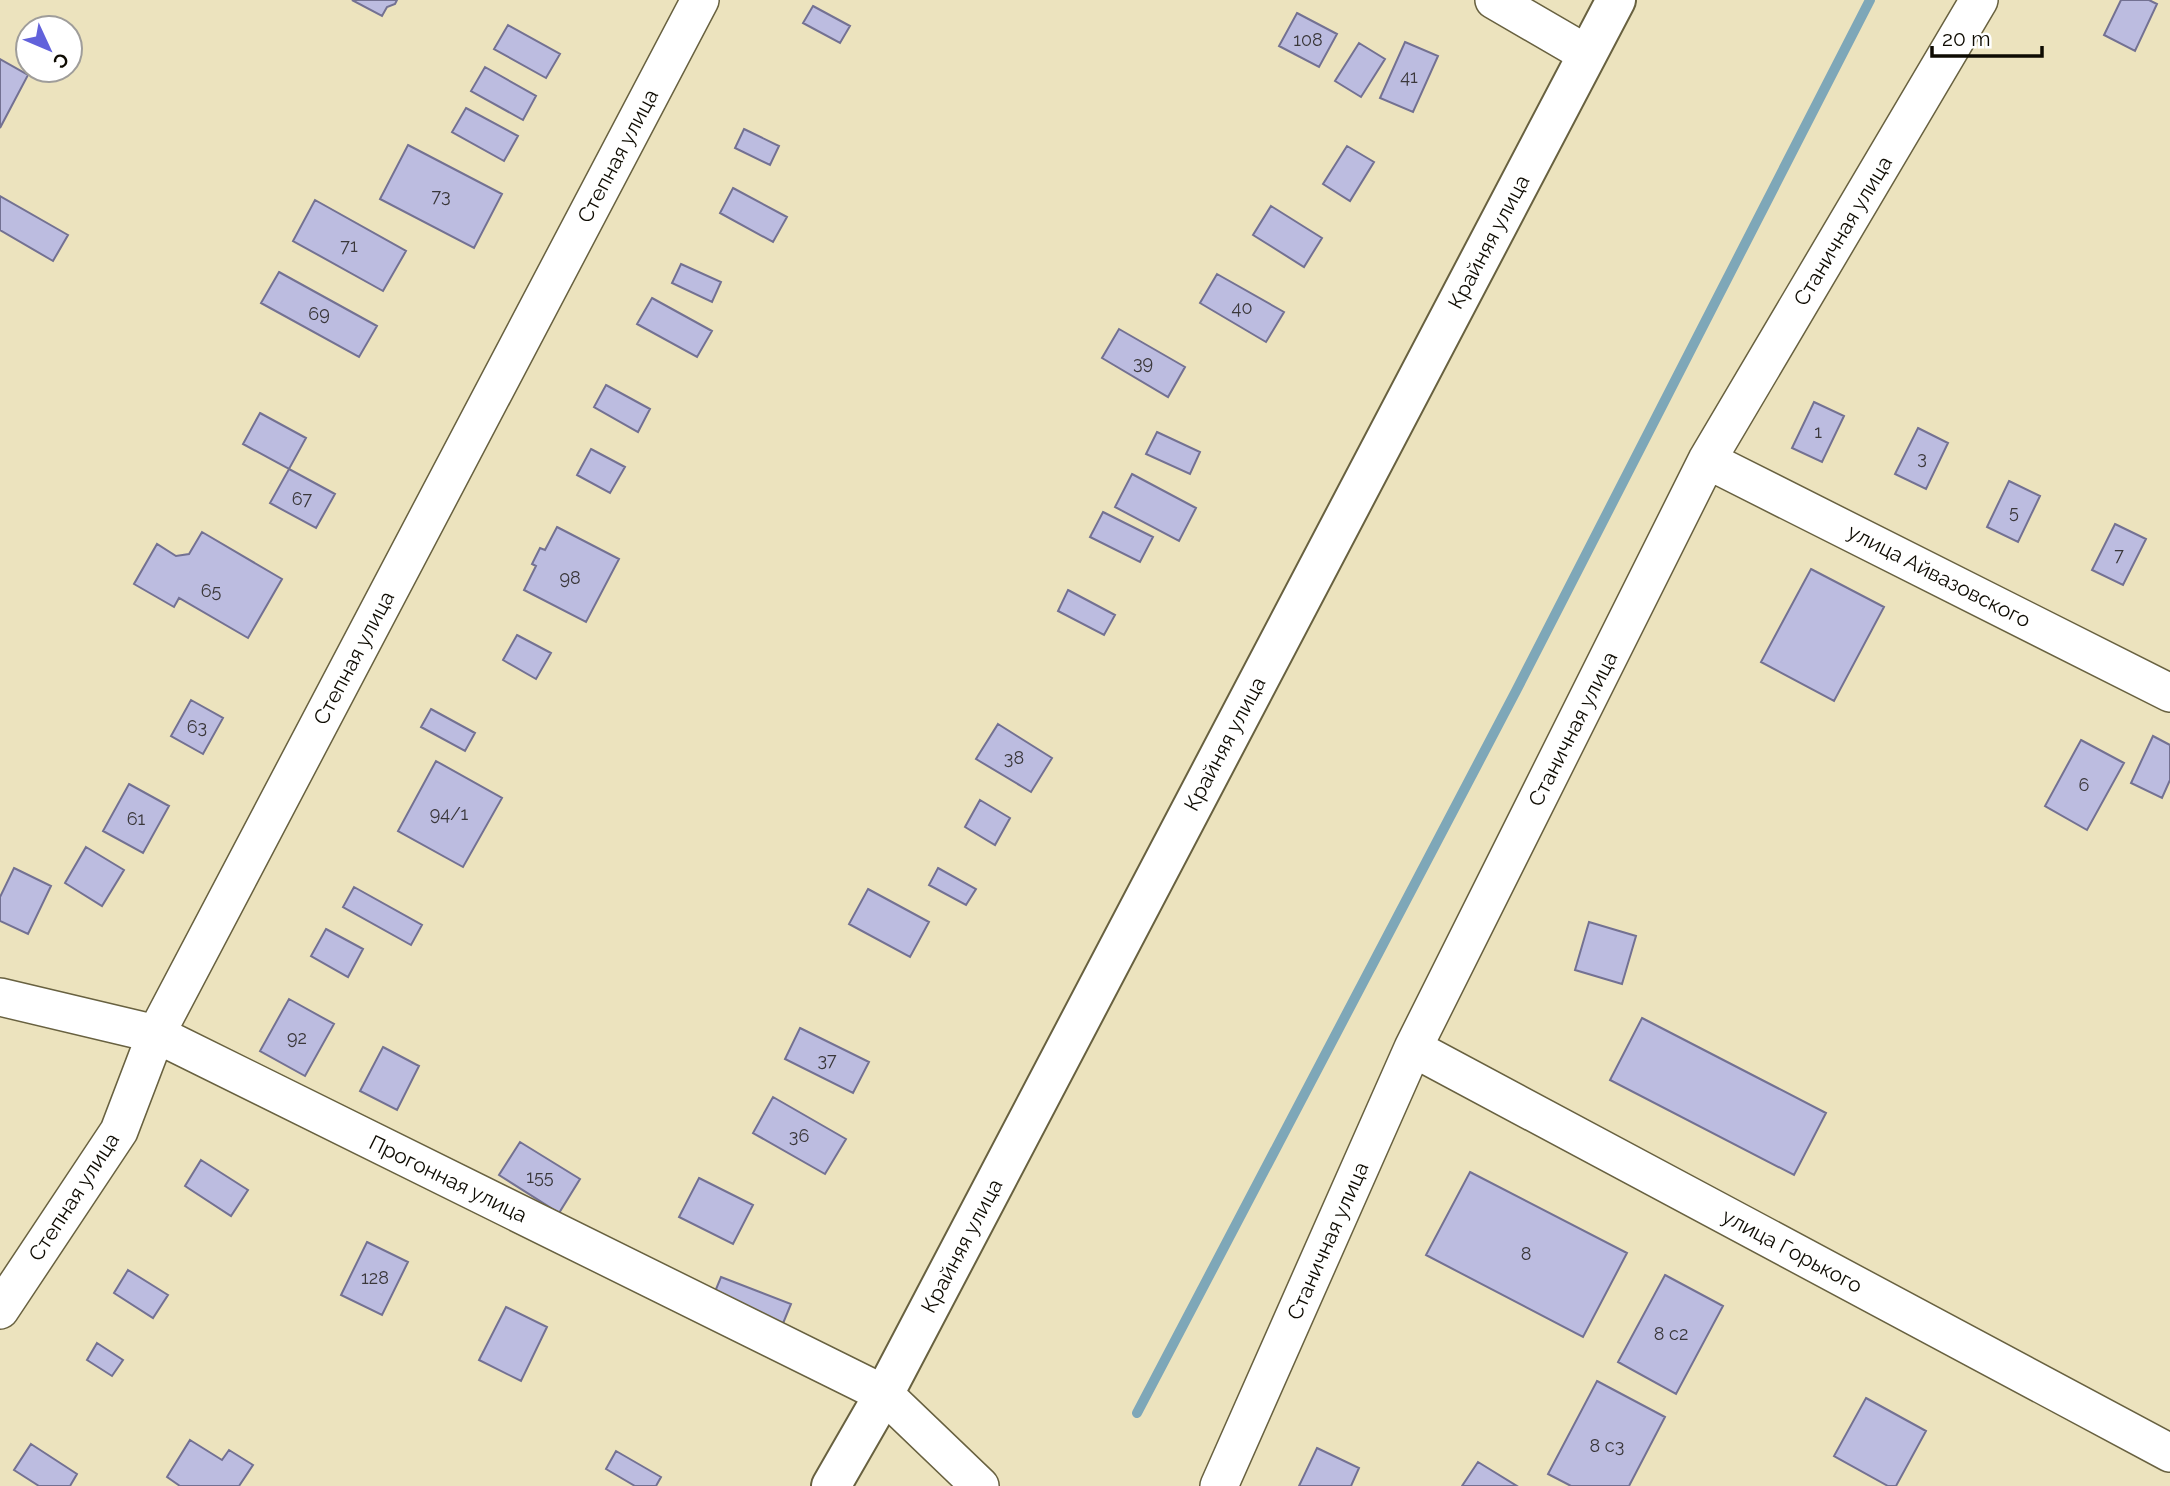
<svg xmlns="http://www.w3.org/2000/svg" width="2170" height="1486" font-family="Raleway,sans-serif">
<style>
.lines{fill:none;stroke-linecap:round;stroke-linejoin:round}
.stream{stroke:#7ea7b8;stroke-width:10}
.building{fill:#bcbce0;stroke:#737192;stroke-width:2}
.minor-casing{stroke:#686140;stroke-width:40}
.secondary-casing{stroke:#686140;stroke-width:42}
.minor{stroke:#fff;stroke-width:37}
.secondary{stroke:#fff;stroke-width:38}
.labels{text-anchor:middle;stroke-width:5;stroke-linejoin:round;paint-order:stroke}
.number-label{font-size:18px;fill:#3a373a}
.street-label{font-size:21px;fill:#0e0b02;stroke:#fff}
</style>
<rect width="100%" height="100%" fill="#ece3be"/>
<g class="lines">
<path class="stream" d="M1137 1413 1516 691 1870 0"/>
</g>
<path class="building" d="M352 0H397L395 4 387 7 382 16Z
M2121 0H2149L2157 4 2135 51 2104 35Z
M813 6 850 26 840 43 803 23Z
M1297 13 1337 34 1319 67 1279 46Z
M508 25 560 54 546 78 494 49Z
M1405 42 1438 56 1413 112 1380 98Z
M1359 43 1385 59 1361 97 1335 81Z
M0 59 28 75 0 128Z
M485 67 536 96 523 120 471 91Z
M466 108 518 136 504 161 452 132Z
M744 129 779 146 770 165 735 148Z
M408 145 502 194 474 248 380 199Z
M1347 146 1374 162 1350 201 1323 184Z
M733 188 787 217 773 242 720 213Z
M0 196 68 235 53 261 0 230Z
M315 200 406 251 383 291 293 241Z
M1271 206 1322 238 1304 267 1253 235Z
M681 264 721 282 712 302 672 283Z
M279 272 377 326 359 357 261 303Z
M1217 274 1284 312 1266 342 1200 303Z
M652 298 712 331 697 357 637 324Z
M1119 329 1185 367 1168 397 1102 358Z
M606 385 650 409 638 432 594 407Z
M1814 402 1844 416 1822 462 1792 448Z
M260 413 306 438 289 469 243 444Z
M1918 428 1948 443 1926 489 1895 474Z
M1157 432 1200 452 1190 474 1146 454Z
M591 449 625 467 610 493 577 475Z
M289 469 335 494 316 528 270 503Z
M1132 474 1196 508 1179 541 1115 507Z
M2009 481 2040 496 2018 542 1987 527Z
M1103 512 1153 537 1140 562 1090 537Z
M2115 524 2146 539 2123 585 2092 570Z
M557 527 619 559 586 622 524 590 536 566 532 564 540 548 545 550Z
M202 532 282 579 248 638 179 598 174 607 134 584 157 544 176 556 189 554Z
M1811 569 1884 607 1834 701 1761 662Z
M1068 590 1115 615 1104 635 1058 611Z
M517 635 551 653 536 679 503 660Z
M191 700 223 718 203 754 171 736Z
M431 709 475 733 465 751 421 727Z
M998 724 1052 758 1031 792 976 759Z
M2153 736 2170 745V780L2162 798 2131 783Z
M2081 740 2124 763 2087 830 2045 806Z
M436 761 502 798 463 867 398 831Z
M129 784 169 806 143 853 103 831Z
M980 800 1010 818 995 845 965 827Z
M86 847 124 870 102 906 65 883Z
M14 868 51 886 28 934 0 921V897Z
M938 868 976 889 966 905 929 885Z
M354 887 422 925 411 945 343 907Z
M868 889 929 922 910 957 849 924Z
M1589 922 1636 936 1622 984 1575 970Z
M326 929 363 949 348 977 311 956Z
M289 999 334 1024 305 1076 260 1051Z
M1642 1018 1826 1113 1794 1175 1610 1080Z
M800 1028 869 1062 853 1093 785 1059Z
M383 1047 419 1066 397 1110 360 1091Z
M773 1097 846 1139 825 1174 753 1133Z
M520 1142 580 1179 559 1213 499 1175Z
M201 1160 248 1190 231 1216 185 1186Z
M1470 1172 1627 1253 1583 1337 1426 1255Z
M699 1178 753 1205 733 1244 679 1217Z
M367 1242 408 1262 382 1315 341 1295Z
M128 1270 168 1295 153 1318 114 1293Z
M1665 1275 1723 1306 1676 1394 1618 1362Z
M721 1277 791 1304 777 1338 707 1311Z
M506 1307 547 1327 521 1381 479 1360Z
M97 1343 123 1360 112 1376 87 1360Z
M1597 1381 1665 1417 1629 1486H1571L1548 1474Z
M1866 1398 1926 1431 1896 1486H1888L1834 1456Z
M190 1440 222 1460 229 1450 253 1465 239 1486H180L167 1477Z
M31 1444 77 1474 70 1486H39L14 1470Z
M1317 1448 1359 1468 1351 1486H1299Z
M616 1451 661 1477 656 1486H635L606 1469Z
M1478 1462 1517 1486H1462Z"/>
<g class="lines">
<defs>
<path id="minor" d="M1494 0 1587 54
M1707 460 2170 693
M0 997 156 1034 884 1394 980 1486
M1413 1048 2170 1453
M0 1310 119 1131 156 1034 700 0
M1219 1486 1413 1048 1707 460 1979 0"/>
<path id="secondary" d="M831 1486 884 1394 1616 0"/>
</defs>
<use href="#minor" class="minor-casing"/>
<use href="#secondary" class="secondary-casing"/>
<use href="#minor" class="minor"/>
<use href="#secondary" class="secondary"/>
</g>
<g class="labels">
<g class="number-label">
<text x="1308" y="46">108</text>
<text x="1409" y="83">41</text>
<text x="441" y="202">73</text>
<text x="349" y="252">71</text>
<text x="1242" y="314">40</text>
<text x="319" y="320">69</text>
<text x="1143" y="369">39</text>
<text x="1818" y="438">1</text>
<text x="1922" y="464">3</text>
<text x="302" y="505">67</text>
<text x="2014" y="518">5</text>
<text x="2119" y="561">7</text>
<text x="570" y="584">98</text>
<text x="211" y="597">65</text>
<text x="197" y="733">63</text>
<text x="1014" y="764">38</text>
<text x="2084" y="791">6</text>
<text x="449" y="820">94/1</text>
<text x="136" y="825">61</text>
<text x="297" y="1044">92</text>
<text x="827" y="1066">37</text>
<text x="799" y="1142">36</text>
<text x="540" y="1183">155</text>
<text x="1526" y="1260">8</text>
<text x="375" y="1284">128</text>
<text x="1671" y="1340">8 с2</text>
<text x="1607" y="1452">8 с3</text>
</g>
<g class="street-label">
<text transform="translate(618 156) rotate(-62)" y="7">Степная улица</text>
<text transform="translate(1843 231) rotate(-59)" y="7">Станичная улица</text>
<text transform="translate(1489 242) rotate(-62)" y="7">Крайняя улица</text>
<text transform="translate(1939 576) rotate(27)" y="7">улица Айвазовского</text>
<text transform="translate(354 658) rotate(-62)" y="7">Степная улица</text>
<text transform="translate(1573 729) rotate(-63)" y="7">Станичная улица</text>
<text transform="translate(1225 744) rotate(-62)" y="7">Крайняя улица</text>
<text transform="translate(448 1179) rotate(26)" y="7">Прогонная улица</text>
<text transform="translate(74 1197) rotate(-57)" y="7">Степная улица</text>
<text transform="translate(1328 1241) rotate(-66)" y="7">Станичная улица</text>
<text transform="translate(962 1246) rotate(-62)" y="7">Крайняя улица</text>
<text transform="translate(1792 1251) rotate(28)" y="7">улица Горького</text>
</g>
</g>
<g transform="translate(49 49) rotate(134)"><circle r="33" fill="#ffffff" stroke="#9f9d9a" stroke-width="2"/>
<path d="M0-5L12 26L0 18L-12 26Z" fill="#6262db"/>
<text y="-10" font-size="19" font-weight="bold" text-anchor="middle" fill="#0e0b02">С</text>
</g>
<path d="M1932 46v10h110v-10" fill="none" stroke="#0e0b02" stroke-width="3.5"/>
<text x="1942" y="46" font-size="21" fill="#0e0b02" stroke="#ffffff" stroke-width="5" paint-order="stroke">20 m</text>
</svg>
